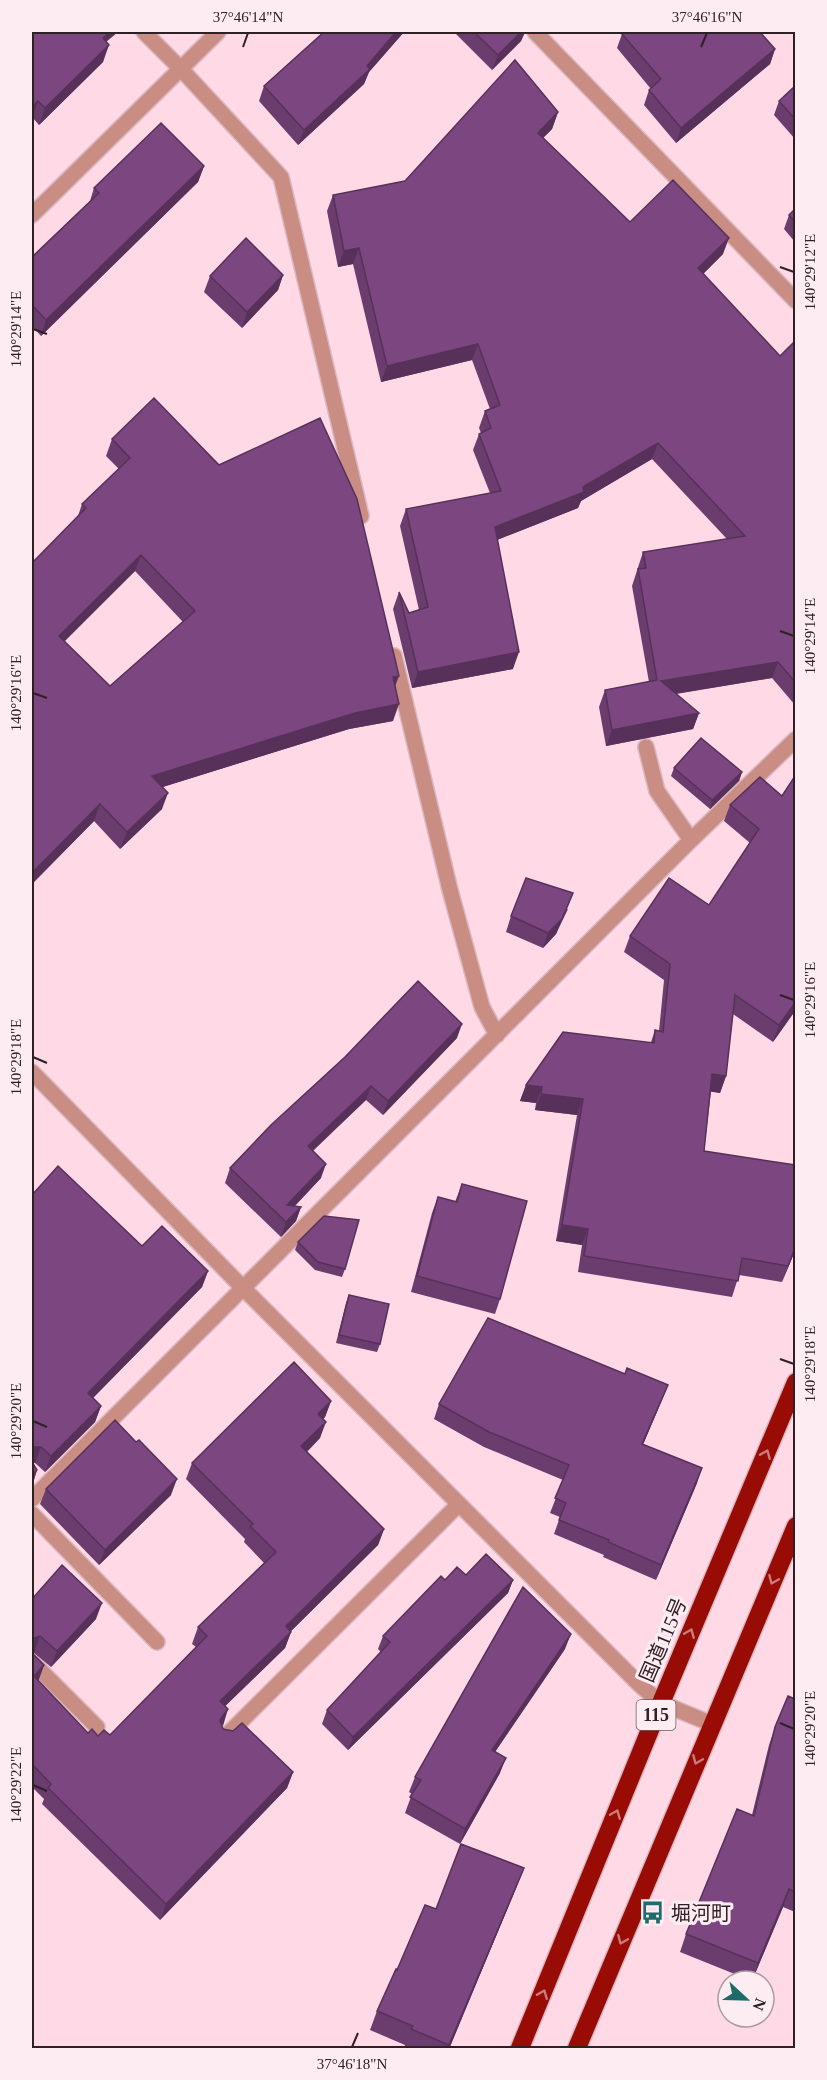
<svg xmlns="http://www.w3.org/2000/svg" width="827" height="2080" font-family="'Times New Roman','Noto Sans JP',serif">
<style>
.lines{fill:none;stroke-linecap:round;stroke-linejoin:round}
.street-casing{stroke:#d9b8c2;stroke-width:18}
.highway-casing{stroke:#d9b8c2;stroke-width:21}
.street{stroke:#ca8d83;stroke-width:15}
.highway{stroke:#980c05;stroke-width:18}
.wall{fill:#6b3c6e;fill-rule:evenodd}
.shaded-wall{fill:#57315a}
.building{fill:#7c4680;stroke:#57315a;stroke-width:1.5;fill-rule:evenodd}
.oneway{stroke:#ca7c7c}
.ticks{fill:none;stroke:#2e2025;stroke-width:2}
.labels{text-anchor:middle;stroke-width:6;stroke-linejoin:round;paint-order:stroke}
.shield{fill:#fdedf2;stroke:#6c5e62;stroke-width:1.5}
.shield-label{font-size:18px;font-weight:bold;fill:#2e2025}
.street-label{font-size:20px;fill:#2e2025;stroke:#fdedf2}
.poi-label{font-size:20px;fill:#2e2025;stroke:#fdedf2;text-anchor:start}
.neatline{fill:none;stroke:#2e2025;stroke-width:2}
.ticks-label{font-size:15px;text-anchor:middle;fill:#2e2025}
</style>
<rect width="100%" height="100%" fill="#ffd9e5"/>
<g class="lines">
<defs>
<path id="street" d="M144 32 181 69 281 177 361 516
M535 32 796 301
M32 215 218 32
M394 656 450 890 482 1007 497 1035
M646 747 657 791 691 840
M32 1072 243 1288 640 1685 661 1703 712 1724
M32 1499 691 840 796 739
M32 1514 157 1642
M32 1662 97 1727
M224 1738 459 1504"/>
<path id="highway" d="M520 2048 661 1703 796 1382
M577 2048 796 1526"/>
</defs>
<use href="#street" class="street-casing"/>
<use href="#highway" class="highway-casing"/>
<use href="#street" class="street"/>
<use href="#highway" class="highway"/>
</g>
<path class="wall" d="M32 32 106 42 103 62 39 125 32 117V118Z
M324 32H404L369 72 364 84 298 145 259 101 264 86Z
M454 32H525L521 41 492 70Z
M622 34 775 49 770 64 676 143 644 105 649 90 651 89 617 48Z
M795 86V139L774 115 779 101Z
M558 112 552 129 543 138 630 222 723 254 703 274 780 356 795 341V705L772 678 676 694 699 713 693 729 606 746 599 707 605 690 649 682 632 586 643 552 727 539 652 459 581 501 578 508 497 540 513 669 412 688 393 609 399 592 409 613 419 610 400 526 406 509 490 493 473 450 479 434 481 433 479 428 485 411 490 409 472 360 381 382 353 264 338 267 327 211 333 195 405 181Z
M204 166 198 182 41 336 32 326V257L90 201 94 188Z
M795 209V242L784 229 789 215Z
M283 275 278 290 242 328 204 292 210 276Z
M112 439 395 686 393 721 349 729 163 787 162 809 120 849 94 821 32 884V563L78 516 82 504 119 469 106 456ZM135 571 183 622 110 686 64 641Z
M674 768 742 772 739 781 710 809 671 776Z
M782 796 795 1011 773 1042 733 1014 726 1076 720 1093 711 1091 704 1151 795 1251 782 1282 739 1275 732 1297 578 1272 582 1245 556 1241 577 1115 535 1110 536 1103 520 1101 526 1085 651 1042 655 1030 659 1031 664 980 624 952 630 936 709 905 750 843 724 821 730 805Z
M568 909 556 934 543 948 506 932 511 916Z
M457 1038 383 1115 366 1100 313 1151 321 1178 295 1206 301 1207 296 1221 281 1237 225 1183 230 1168 271 1125Z
M462 1184 500 1299 495 1314 411 1292 432 1213 438 1197 455 1202Z
M32 1195 142 1246 208 1271 202 1287 93 1398 101 1406 95 1422 45 1472 35 1463H32L37 1470 32 1486Z
M298 1242 345 1269 342 1277 315 1270 295 1250Z
M349 1295 380 1344 377 1352 336 1343 346 1303Z
M625 1374 668 1385 643 1444 697 1483 656 1580 603 1557 604 1555 554 1534 560 1517 550 1513 563 1480 484 1447 434 1419 439 1404Z
M331 1401 325 1417 323 1419 320 1438 307 1452 384 1529 378 1545 291 1631V1632L285 1648 225 1706 222 1726 223 1729 293 1772 287 1788 160 1920 42 1804 44 1799 32 1787V1599L96 1619 51 1667 34 1653H32L44 1665 38 1681 88 1733 98 1736 110 1735 196 1647 192 1644 198 1627 264 1563 244 1542 245 1539 186 1479 192 1463Z
M46 1489 171 1495 99 1565 40 1504Z
M466 1575 513 1580 508 1593 348 1750 322 1724 327 1710 381 1652 378 1649 383 1636 445 1580Z
M565 1649 495 1752 500 1773 460 1844 405 1813 412 1794 409 1792 415 1777Z
M795 1699V1912L783 1907 752 1981 680 1952 686 1934 752 1815 769 1745 775 1727Z
M524 1868 516 1888 449 2049H404L405 2045 370 2030 377 2011 397 1970 436 1909Z"/>
<path class="shaded-wall" d="M108 32H118L106 42 103 38Z
M396 32H404L369 72 364 84 298 145 304 130 367 66Z
M521 32H525L521 41 492 70 498 55Z
M109 45 103 62 39 125 45 108Z
M775 49 770 64 676 143 681 128Z
M38 101 32 117V118V107Z
M558 112 552 129 532 149 538 133Z
M204 166 198 182 41 336 46 320Z
M729 238 723 254 692 285 698 268Z
M359 248 353 264 338 267 344 251Z
M283 275 278 290 242 328 247 312Z
M478 344 472 360 381 382 387 366Z
M658 443 652 459 581 501 578 508 489 543 495 527 583 487Z
M141 555 135 571 53 653 59 636Z
M519 652 513 669 412 688 418 672Z
M778 662 772 678 655 697 661 681Z
M399 676 393 692V677Z
M399 704 393 721 349 729 146 792 152 776 355 713Z
M699 713 693 729 606 746 612 730Z
M742 772 739 781 710 809 712 800Z
M168 793 162 809 120 849 127 832Z
M100 804 94 821 32 884V873Z
M573 893 556 934 543 948 548 933Z
M795 1003V1011L773 1042 779 1025Z
M462 1024 457 1038 383 1115 388 1101Z
M712 1074 726 1076 720 1093 706 1091Z
M526 1085 542 1087 536 1103 520 1101Z
M371 1086 366 1100 302 1160 308 1146Z
M541 1094 583 1099 577 1115 535 1110Z
M326 1164 321 1178 282 1219 287 1205Z
M301 1207 296 1221 281 1237 286 1222Z
M562 1225 588 1229 582 1245 556 1241Z
M795 1248V1251L782 1282 788 1266Z
M208 1271 202 1287 82 1409 88 1393Z
M668 1385 662 1400 637 1459 642 1444Z
M331 1401 325 1417 312 1430 318 1414Z
M101 1406 95 1422 45 1472 51 1456Z
M326 1422 320 1438 295 1463 301 1446Z
M35 1447H41L35 1463H32V1449Z
M702 1468 697 1483 656 1580 661 1565Z
M37 1470 32 1486V1478L33 1474Z
M177 1479 171 1495 99 1565 105 1550Z
M384 1529 378 1545 280 1642 286 1626Z
M513 1580 508 1593 348 1750 353 1737Z
M102 1603 96 1619 51 1667 57 1651Z
M291 1632 285 1648 214 1717 220 1701Z
M571 1634 565 1649 486 1765 492 1750Z
M40 1636 34 1653H32V1639Z
M44 1665 38 1682 34 1676Z
M228 1709 223 1726 220 1720Z
M506 1758 500 1773 460 1844 465 1829Z
M293 1772 287 1788 160 1920 166 1904Z
M524 1868 516 1888 449 2049H448Z
M789 1889 783 1907 752 1981 758 1963Z"/>
<path class="building" d="M32 32H110L103 38 109 45 45 108 38 101 32 107Z
M324 32H396L367 66 370 69 304 130 264 86Z
M474 32H521L498 55Z
M624 32H760L775 49 681 128 649 90 661 79 622 34Z
M515 60 558 112 538 133 630 222 673 180 729 238 698 268 780 356 795 341V682L778 662 661 681 699 713 612 730 605 690 657 680 638 569 646 568 643 552 745 536 658 443 583 487 584 492 495 527 519 652 418 672 399 592 409 613 428 607 406 509 501 491 479 434 491 428 485 411 500 405 478 344 387 366 359 248 344 251 333 195 405 181Z
M795 86V119L779 101Z
M161 123 204 166 46 320 32 305V257L99 193 94 188Z
M795 209V222L789 215Z
M246 238 283 275 247 312 210 276Z
M154 398 219 465 320 418 357 499 399 676 393 677 399 704 355 713 152 776 168 793 127 832 100 804 32 873V563L86 508 82 504 130 458 112 439ZM141 555 195 611 110 686 59 636Z
M701 738 742 772 712 800 674 768Z
M795 776V1003L779 1025 735 995 726 1076 712 1074 704 1151 795 1165V1248L788 1266 742 1258 738 1281 584 1256 588 1229 562 1225 583 1099 541 1094 542 1087 526 1085 563 1032 654 1043 655 1030 663 1032 670 964 630 936 669 878 709 905 759 829 730 805 760 777 782 796Z
M526 878 573 893 562 919 548 933 511 916Z
M418 981 462 1024 388 1101 371 1086 308 1146 326 1164 287 1205 301 1207 286 1222 230 1168 271 1125 345 1057Z
M58 1166 142 1246 162 1226 208 1271 88 1393 101 1406 51 1456 41 1447H35L32 1449V1195Z
M462 1184 527 1201 500 1299 417 1276 438 1197 457 1202Z
M324 1216 359 1220 345 1269 318 1262 298 1242Z
M349 1295 389 1304 380 1344 339 1335Z
M488 1318 625 1374 627 1368 668 1385 642 1444 702 1468 661 1565 608 1542 609 1540 559 1520 566 1503 555 1498 569 1465 489 1432 439 1404Z
M294 1362 331 1401 318 1414 326 1422 301 1446 384 1529 286 1626 291 1632 220 1701 228 1709 220 1720 223 1729 233 1731 242 1723 293 1772 166 1904 48 1788 51 1784 32 1764V1653L44 1665 34 1676 88 1733 92 1729 98 1736 104 1730 110 1735 207 1636 198 1627 276 1552 250 1526 253 1524 192 1463Z
M115 1420 136 1442 139 1440 177 1479 105 1550 46 1489Z
M32 1462 37 1470 33 1474 32 1473Z
M486 1554 513 1580 353 1737 327 1710 390 1642 383 1636 441 1576 445 1580 457 1567 466 1575Z
M62 1565 102 1603 57 1651 40 1636 32 1639V1599Z
M523 1587 571 1634 492 1750 506 1758 465 1829 410 1797 421 1780 415 1777Z
M788 1696 795 1699V1892L789 1889 758 1963 686 1934 737 1809 754 1816 775 1727Z
M461 1844 524 1868 449 2045 411 2029 413 2026 377 2011 396 1969 397 1970 425 1905 436 1909Z"/>
<defs><path id="oneway-chevron" d="M-2-3.5L2.5 0L-2 3.5" fill="none" stroke-width="1.6" stroke-linecap="round" stroke-linejoin="round" transform="scale(1.5)"/></defs>
<g class="oneway">
<use href="#oneway-chevron" transform="translate(766 1454) rotate(-67)"/>
<use href="#oneway-chevron" transform="translate(773 1580) rotate(113)"/>
<use href="#oneway-chevron" transform="translate(690 1633) rotate(-67)"/>
<use href="#oneway-chevron" transform="translate(697 1760) rotate(113)"/>
<use href="#oneway-chevron" transform="translate(616 1814) rotate(-68)"/>
<use href="#oneway-chevron" transform="translate(622 1940) rotate(113)"/>
<use href="#oneway-chevron" transform="translate(543 1994) rotate(-68)"/>
</g>
<path class="ticks" d="M243 47 248 33M701 47 707 33M780 267 794 272M33 329 47 334M780 631 794 636M33 693 47 698M780 995 794 1000M33 1057 47 1063M780 1359 794 1364M33 1421 47 1427M780 1723 794 1729M33 1785 47 1791M352 2047 358 2033"/>
<defs>
<symbol id="bus-bare" viewBox="-9 -9 18 18"><path d="M-5-6H5V4H4V6H2V4H-2V6H-4V4H-5ZM-3.5-4V0h7V-4ZM-3.5 1.2v1.5H-2V1.2ZM2 1.2v1.5H3.5V1.2Z" fill="#1e6b6a" stroke="#fdedf2" stroke-width="2.5" paint-order="stroke"/></symbol>
</defs>
<g fill-rule="evenodd">
<use href="#bus-bare" x="636" y="1896" width="33" height="33"/>
</g>
<g class="labels">
<rect class="shield" x="636.5" y="1700" width="39" height="30" rx="4.5"/>
<g class="shield-label">
<text x="656" y="1721">115</text>
</g>
<g class="street-label">
<text transform="translate(663 1640) rotate(-67)" y="7">国道115号</text>
</g>
<g class="poi-label">
<text x="671" y="1920">堀河町</text>
</g>
</g>
<rect width="827" height="2080" fill="none" stroke="#fdedf2" stroke-width="66"/>
<g transform="translate(746 1999) rotate(112)"><circle r="28" fill="#fdedf2" stroke="#aa9ba0" stroke-width="1.5"/>
<path d="M0-4.5L10 22L0 15L-10 22Z" fill="#1e6b6a"/>
<text y="-9" font-size="16" font-weight="bold" text-anchor="middle" fill="#2e2025">N</text>
</g>
<rect x="33" y="33" width="761" height="2014" class="neatline"/>
<g class="ticks-label">
<text x="248" y="22">37°46'14"N</text>
<text x="707" y="22">37°46'16"N</text>
<text transform="translate(810 272) rotate(-90)" y="5">140°29'12"E</text>
<text transform="translate(16 329) rotate(-90)" y="5">140°29'14"E</text>
<text transform="translate(810 636) rotate(-90)" y="5">140°29'14"E</text>
<text transform="translate(16 693) rotate(-90)" y="5">140°29'16"E</text>
<text transform="translate(810 1000) rotate(-90)" y="5">140°29'16"E</text>
<text transform="translate(16 1057) rotate(-90)" y="5">140°29'18"E</text>
<text transform="translate(810 1364) rotate(-90)" y="5">140°29'18"E</text>
<text transform="translate(16 1421) rotate(-90)" y="5">140°29'20"E</text>
<text transform="translate(810 1729) rotate(-90)" y="5">140°29'20"E</text>
<text transform="translate(16 1785) rotate(-90)" y="5">140°29'22"E</text>
<text x="352" y="2069">37°46'18"N</text>
</g>
</svg>
